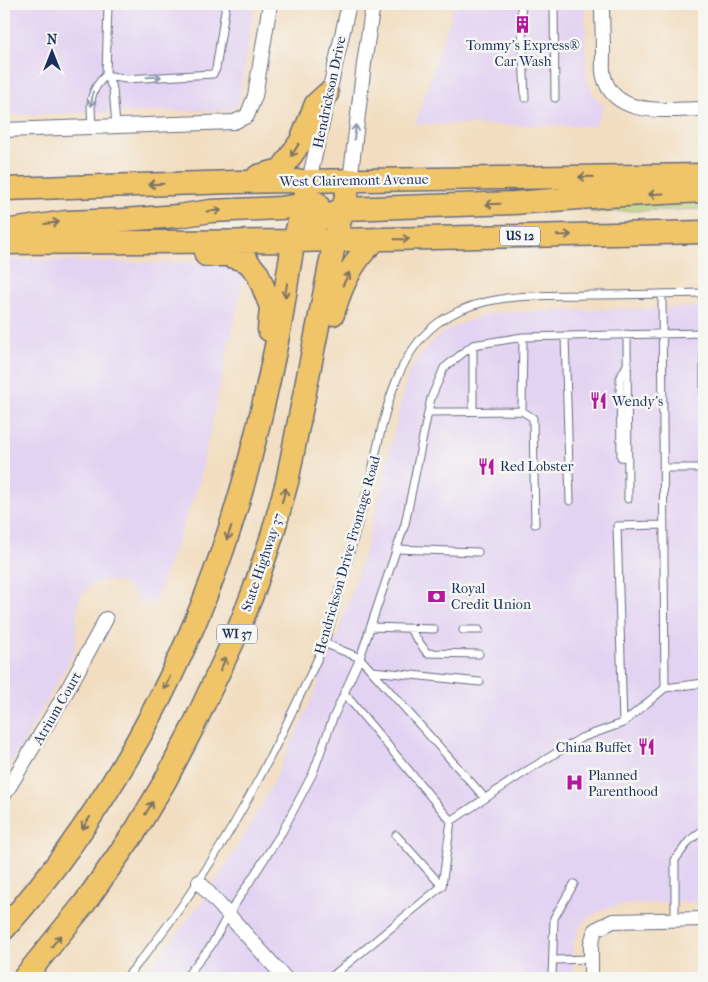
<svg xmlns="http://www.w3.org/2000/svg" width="708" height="982" font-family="'IM FELL French Canon',serif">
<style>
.built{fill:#e3d3f2}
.green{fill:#bacb6e;stroke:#6a7d66}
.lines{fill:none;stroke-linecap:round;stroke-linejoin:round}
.lane-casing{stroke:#666c80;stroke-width:9}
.street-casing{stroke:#666c80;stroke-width:16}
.primary-casing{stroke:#666c80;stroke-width:25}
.lane{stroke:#fff;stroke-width:7}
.street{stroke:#fff;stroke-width:14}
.primary{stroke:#f0c469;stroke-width:22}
.oneway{stroke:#8d97ae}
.oneway2{stroke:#7b7263}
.labels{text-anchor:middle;stroke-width:5;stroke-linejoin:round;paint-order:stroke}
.shield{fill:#f6f6f2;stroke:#5d6b8a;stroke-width:1}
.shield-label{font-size:12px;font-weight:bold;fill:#1b2f5e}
.poi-label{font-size:14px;fill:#1b2f5e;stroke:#f6f6f2;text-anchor:start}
.street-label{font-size:14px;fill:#1b2f5e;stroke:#f6f6f2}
</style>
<rect width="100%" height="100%" fill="#f6f6f2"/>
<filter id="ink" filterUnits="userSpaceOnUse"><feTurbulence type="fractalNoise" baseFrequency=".02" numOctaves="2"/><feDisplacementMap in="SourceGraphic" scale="10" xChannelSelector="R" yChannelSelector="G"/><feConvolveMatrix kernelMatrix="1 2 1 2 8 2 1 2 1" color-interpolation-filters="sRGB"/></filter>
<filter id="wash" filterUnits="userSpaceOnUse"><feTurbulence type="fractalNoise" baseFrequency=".0096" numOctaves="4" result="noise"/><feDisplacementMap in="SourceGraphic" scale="20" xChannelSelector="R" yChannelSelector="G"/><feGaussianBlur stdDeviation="1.12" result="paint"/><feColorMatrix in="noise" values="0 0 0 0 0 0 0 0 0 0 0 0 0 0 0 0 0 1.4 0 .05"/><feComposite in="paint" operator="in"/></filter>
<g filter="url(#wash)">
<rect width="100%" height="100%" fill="#f2ddc0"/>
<path class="built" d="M4 4H255L238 103 233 108 224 110 4 115Z
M455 4H585L586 69 587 79 593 94 604 106 595 126 415 124Z
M4 259 139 263 247 261 199 482 154 604 137 601 130 588 118 582 105 580 94 583 87 588 80 598 77 608 76 647 71 658 21 748 4 773Z
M704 307V902L629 904 607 908 591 916 579 928 574 943V978H143L201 902 234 853 268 793 307 710 337 637 365 550 379 499 404 387 411 368 426 348 442 333 458 325 487 314 506 312Z"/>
<path class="green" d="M704 198V209L591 212V206Z"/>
</g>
<g filter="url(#ink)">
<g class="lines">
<defs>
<path id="lane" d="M108 4 106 75 113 89 116 126
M521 4 525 98
M554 4 555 98
M106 75 126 79 213 74 216 69 226 4
M92 127C91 104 87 93 106 75
M662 294 665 688
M704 333V412
M627 334 628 499
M565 336 570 501
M523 337 522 411 533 418 535 524
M473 345V411
M627 365 620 378 621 457 628 458
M429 412 522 411
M664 468H704
M704 468V457
M396 549 478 552
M370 627 434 629
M409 628 427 653 479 654
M463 630H479
M324 643 360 658 485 798
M372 671 480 682
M344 693 451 821
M623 723 617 526 664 525
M396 835 442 886
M675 919V860L689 841 704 829
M553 960 591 959
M126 978C195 897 249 805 294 708 304 687 315 666 324 644 331 627 334 608 339 591 349 555 360 519 369 483 383 427 391 351 445 318 488 292 540 296 588 295 627 295 665 294 704 293
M185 978 211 946 228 915 282 832 313 773 333 718 360 658 405 524 431 398 444 368 473 345 523 337 704 333
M330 978 442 886 451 821 528 770 581 738 623 723 665 688 704 683
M552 978 554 918 574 884"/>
<path id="street" d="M602 4C602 20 603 37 603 54 603 61 602 70 604 77 615 119 671 109 704 109
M4 130 234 122 247 116 255 96 270 4
M309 181 349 4
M350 181 364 64 373 4
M4 795 64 696 106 619
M199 882 285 978
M591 978V944L595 930 613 921 704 919"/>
<path id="primary" d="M258 176 280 170 284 166 301 141 316 104 327 94
M4 189 236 182 704 175
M4 231 66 222 123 220 178 216 211 211 281 208 317 203
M294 241C308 225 324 215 344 209L514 203 605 196 704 191
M4 243 294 241 704 232
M206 255H227L247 261 258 274 271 307 269 330
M333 314C341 286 354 257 377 239
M4 929C128 789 213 616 256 435 265 399 273 362 280 326 285 298 288 269 294 241 299 221 305 201 309 181
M24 978 84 904 136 830 165 781 192 729 237 633 254 590 272 536 287 482 335 240 350 181"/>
</defs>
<use href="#lane" class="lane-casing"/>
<use href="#street" class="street-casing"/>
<use href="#primary" class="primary-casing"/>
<use href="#lane" class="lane"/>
<use href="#street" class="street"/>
<use href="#primary" class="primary"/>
</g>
<defs><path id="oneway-shaft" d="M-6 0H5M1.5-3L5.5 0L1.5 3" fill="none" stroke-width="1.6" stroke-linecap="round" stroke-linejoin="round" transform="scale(1.25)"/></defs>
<g class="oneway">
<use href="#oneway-shaft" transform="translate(154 77) rotate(-2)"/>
<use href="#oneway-shaft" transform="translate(92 99) rotate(97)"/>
<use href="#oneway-shaft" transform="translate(355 132) rotate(-82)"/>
</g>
<g class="oneway2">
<use href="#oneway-shaft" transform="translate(295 150) rotate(122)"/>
<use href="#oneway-shaft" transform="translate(586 177) rotate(179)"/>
<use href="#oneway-shaft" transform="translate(156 184) rotate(178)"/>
<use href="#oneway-shaft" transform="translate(656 194) rotate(177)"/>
<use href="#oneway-shaft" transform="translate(493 204) rotate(178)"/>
<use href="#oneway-shaft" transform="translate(214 211) rotate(-4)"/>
<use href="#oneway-shaft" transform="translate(52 223) rotate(-7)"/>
<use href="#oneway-shaft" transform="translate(564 235) rotate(-1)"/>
<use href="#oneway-shaft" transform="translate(402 239) rotate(-1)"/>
<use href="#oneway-shaft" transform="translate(346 279) rotate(-63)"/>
<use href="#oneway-shaft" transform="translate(286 290) rotate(100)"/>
<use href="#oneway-shaft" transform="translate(284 495) rotate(-74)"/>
<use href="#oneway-shaft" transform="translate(229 533) rotate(108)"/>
<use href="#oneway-shaft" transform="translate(223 664) rotate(-66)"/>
<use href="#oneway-shaft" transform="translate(167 683) rotate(115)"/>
<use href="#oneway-shaft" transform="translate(149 808) rotate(-59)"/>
<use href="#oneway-shaft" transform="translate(86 823) rotate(124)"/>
<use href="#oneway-shaft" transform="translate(56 941) rotate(-52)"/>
</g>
</g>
<defs>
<symbol id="building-bare" viewBox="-9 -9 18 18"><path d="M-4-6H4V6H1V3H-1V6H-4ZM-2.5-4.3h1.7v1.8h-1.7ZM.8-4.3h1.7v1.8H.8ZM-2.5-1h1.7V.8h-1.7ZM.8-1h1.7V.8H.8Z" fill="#b5179e" stroke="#f6f6f2" stroke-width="2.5" paint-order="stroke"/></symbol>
<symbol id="restaurant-bare" viewBox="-9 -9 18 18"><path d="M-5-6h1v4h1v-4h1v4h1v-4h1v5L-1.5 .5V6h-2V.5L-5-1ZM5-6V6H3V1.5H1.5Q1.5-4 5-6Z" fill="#b5179e" stroke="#f6f6f2" stroke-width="2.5" paint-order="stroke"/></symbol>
<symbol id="bank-bare" viewBox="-9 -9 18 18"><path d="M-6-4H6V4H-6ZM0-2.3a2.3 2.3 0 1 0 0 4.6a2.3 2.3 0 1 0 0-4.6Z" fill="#b5179e" stroke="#f6f6f2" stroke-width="2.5" paint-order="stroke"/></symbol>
<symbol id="hospital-bare" viewBox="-9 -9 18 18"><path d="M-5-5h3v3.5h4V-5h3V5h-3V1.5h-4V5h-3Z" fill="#b5179e" stroke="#f6f6f2" stroke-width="2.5" paint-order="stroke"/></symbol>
</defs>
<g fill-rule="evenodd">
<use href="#building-bare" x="510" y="12" width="25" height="25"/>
<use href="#restaurant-bare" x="586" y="388" width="25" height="25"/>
<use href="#restaurant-bare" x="474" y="454" width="25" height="25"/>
<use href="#bank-bare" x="424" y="584" width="25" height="25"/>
<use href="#restaurant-bare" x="634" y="734" width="25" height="25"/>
<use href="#hospital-bare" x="562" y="770" width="25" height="25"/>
</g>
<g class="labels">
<g class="shield">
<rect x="500" y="226.5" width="40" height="19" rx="4"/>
<rect x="217" y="624.5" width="40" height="19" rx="4"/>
</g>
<g class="shield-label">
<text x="520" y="240">US 12</text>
<text x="237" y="638">WI 37</text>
</g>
<g class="poi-label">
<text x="523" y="50" text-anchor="middle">Tommy's Express®<tspan x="523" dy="16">Car Wash</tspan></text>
<text x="612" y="406">Wendy's</text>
<text x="500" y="471">Red Lobster</text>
<text x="451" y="593">Royal<tspan x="451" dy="16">Credit Union</tspan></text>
<text x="632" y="752" text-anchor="end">China Buffet</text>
<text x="588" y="780">Planned<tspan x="588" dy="16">Parenthood</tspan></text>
</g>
<g class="street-label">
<text transform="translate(329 92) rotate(-78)" y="5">Hendrickson Drive</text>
<text transform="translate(354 180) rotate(-1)" y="5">West Clairemont Avenue</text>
<text transform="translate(347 555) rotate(-74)" y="5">Hendrickson Drive Frontage Road</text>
<text transform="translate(262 562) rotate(-71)" y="5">State Highway 37</text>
<text transform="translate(57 708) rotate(-60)" y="5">Atrium Court</text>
</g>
</g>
<rect width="708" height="982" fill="none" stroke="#f6f6f2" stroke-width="20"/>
<g transform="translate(52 52)" stroke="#f6f6f2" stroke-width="4" paint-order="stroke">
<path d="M0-4L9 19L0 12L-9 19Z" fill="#1b2f5e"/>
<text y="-8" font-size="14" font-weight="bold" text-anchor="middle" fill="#1b2f5e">N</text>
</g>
</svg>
